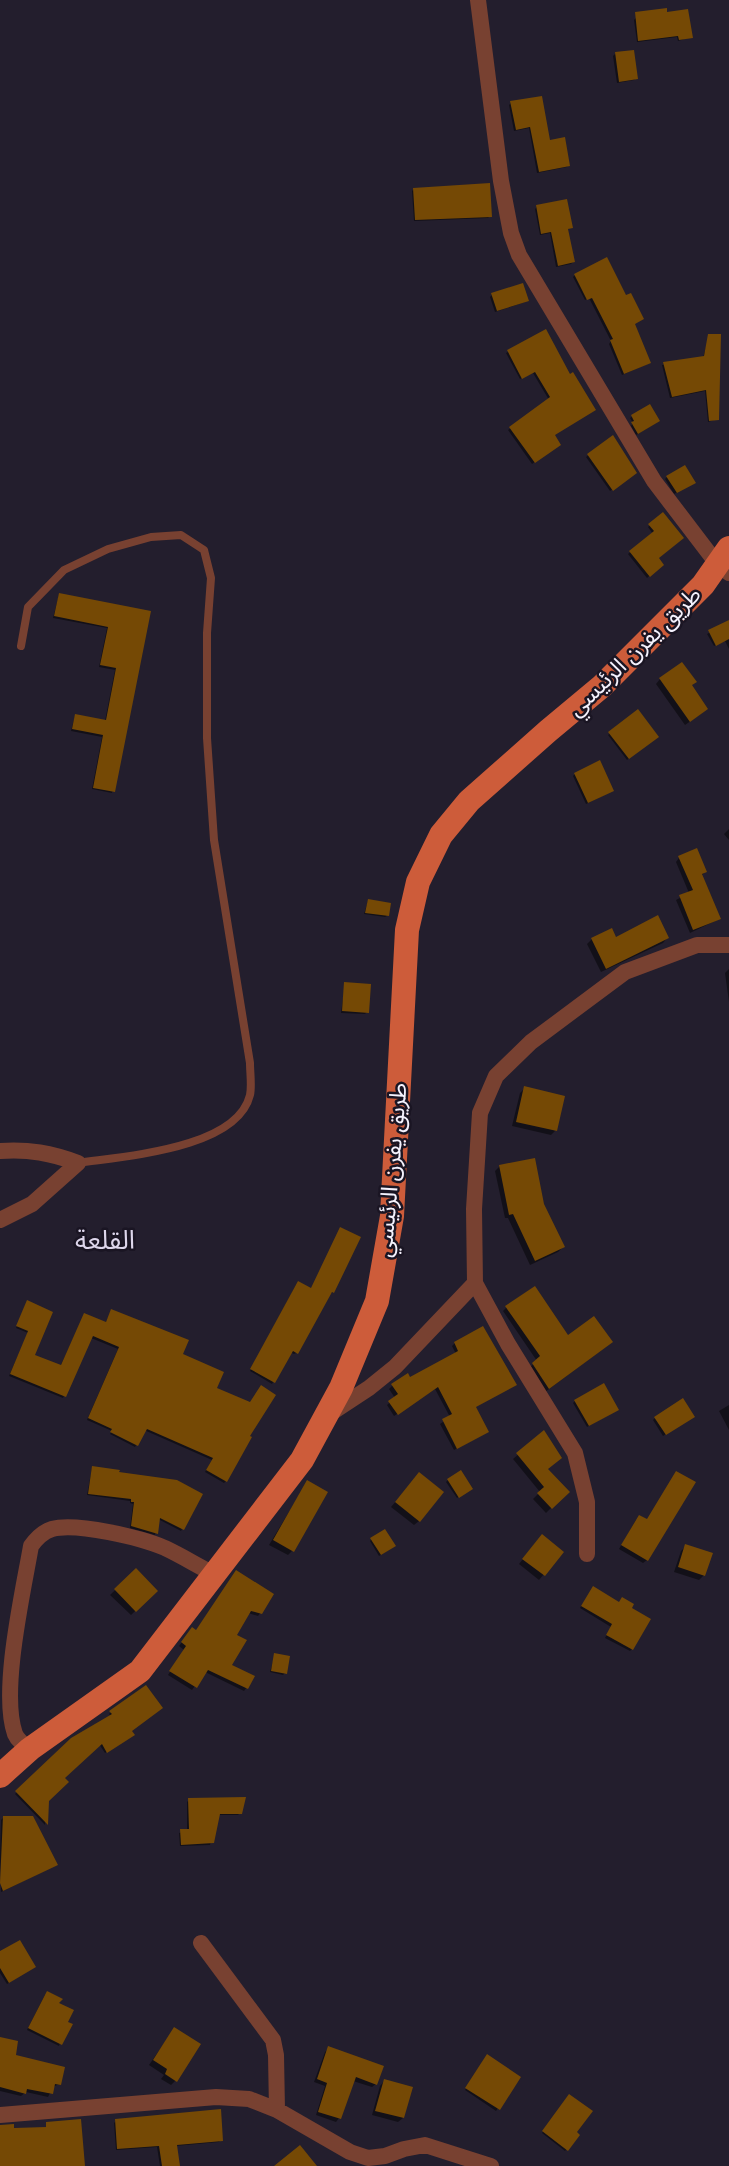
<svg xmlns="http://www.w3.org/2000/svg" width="729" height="2166" font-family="Roboto,'Noto Sans Arabic',sans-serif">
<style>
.shadow{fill:#0007}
.building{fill:#754905}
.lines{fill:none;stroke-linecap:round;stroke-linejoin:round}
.lane{stroke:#784131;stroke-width:8}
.street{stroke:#784131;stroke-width:16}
.primary{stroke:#cd5c3a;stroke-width:24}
.labels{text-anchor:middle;stroke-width:5;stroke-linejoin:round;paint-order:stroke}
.street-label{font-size:23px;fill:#f5f2fd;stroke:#1a1523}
.quarter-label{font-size:26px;fill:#ddd6eb;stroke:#1a1523}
</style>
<rect width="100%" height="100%" fill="#231e2d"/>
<path class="shadow" d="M636 18 691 37 678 41 677 37 637 42 634 20Z
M615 54 636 78 634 80 617 83 613 56Z
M511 103 549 142 568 165 567 167 537 173 529 128 514 131 509 105Z
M414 189 490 216 488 218 414 221 412 191Z
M537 207 571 227 566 230 573 262 571 264 556 267 550 233 540 235 535 209Z
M575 275 633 324 647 364 622 375 609 344 611 341 589 298 585 300 573 277Z
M492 295 525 302 495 312 490 297Z
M546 331 553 436 557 446 532 464 508 430 549 400 533 373 520 379 506 353Z
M709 336 717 419 708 422 705 391 670 398 662 365 703 358Z
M649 406 656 423 636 435 631 426 633 423 630 418Z
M613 438 633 475 610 491 586 457Z
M667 477 692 484 674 494 665 479Z
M663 514 657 558 662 565 647 578 628 554 653 534 648 527Z
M59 595 149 612 112 793 92 789 102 737 71 731 75 716 105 721 115 670 99 667 107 628 53 618Z
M729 622V649L725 641 714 646 707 634Z
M660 679 690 686 702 713 685 725 656 684Z
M637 712 656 736 627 760 608 735Z
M575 774 610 792 586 804 573 776Z
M729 829V840L724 834Z
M679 858 705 872 701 876 719 919 690 933 676 900 689 893 676 862Z
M368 901 387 916 385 917 364 914Z
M667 938 663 943 601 972 587 944 592 939Z
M729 969V1002L725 973Z
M345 984 367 1012 365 1014 341 1013Z
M525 1088 555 1131 551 1135 512 1126 520 1093Z
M500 1166 542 1205 563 1247 558 1252 530 1265 508 1218H505L495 1171Z
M296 1285 310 1290 333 1292 330 1293 296 1353 294 1354 290 1352 272 1384 250 1371Z
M26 1304 33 1355 60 1367 84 1315 105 1324 110 1313 180 1355 214 1389 248 1436 226 1481 224 1483 205 1472 212 1460 144 1430 135 1447 110 1434 112 1431 87 1420 118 1349 91 1338 63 1398 9 1376 28 1333 16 1328Z
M507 1307 568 1338 607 1346 545 1392 529 1368 537 1361 503 1311Z
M455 1343 515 1384 475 1407 484 1434 454 1450 440 1424 450 1417 435 1389 394 1416 387 1405 395 1398 389 1389 392 1386 407 1376 410 1379 456 1354 452 1346Z
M575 1401 615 1411 587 1427 573 1403Z
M729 1405V1430L719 1411Z
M655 1418H691L663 1436 653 1420Z
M543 1433 546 1469 568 1491 546 1513 533 1499 540 1492 513 1459Z
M92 1468 118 1474 182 1529 181 1531 158 1519 155 1535 130 1528 133 1504 130 1503V1501L87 1495Z
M415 1479 419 1521 414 1525 391 1507Z
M448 1480 469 1490 457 1498 446 1482Z
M307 1482 292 1551 288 1555 269 1545Z
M636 1520 647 1560 643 1563 619 1549Z
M372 1539 392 1548 379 1556 370 1541Z
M537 1541 562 1552 539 1580 519 1564Z
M686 1546 704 1575 699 1580 674 1572 681 1551Z
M136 1570 156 1591 131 1615 110 1595Z
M234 1575 261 1612 258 1616 248 1613 234 1635 230 1666 247 1687 244 1691 205 1672 192 1690 168 1675 184 1650 179 1646 189 1633 195 1632Z
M591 1591 632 1649 630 1651 605 1638 611 1627 580 1608Z
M275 1655 285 1673 283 1675 270 1672Z
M146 1688 130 1731 131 1737 105 1753 99 1744 63 1778 47 1801 45 1825 15 1794 72 1740 111 1717 109 1714 110 1713Z
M189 1800 240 1813 238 1815H218L210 1845 180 1846 179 1833 187 1831V1802Z
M3 1818 54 1866 1 1892 0 1855 1 1820Z
M0 1954 32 1968 7 1984 0 1973Z
M45 1995 56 2003 66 2023 59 2046 27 2030Z
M174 2029 176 2080 171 2085 161 2079 164 2075 149 2065Z
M0 2043 14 2056 59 2084 53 2087 48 2097 26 2092 21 2096 0 2091Z
M329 2048 376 2084 372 2087 353 2081 339 2118 336 2122 316 2115 325 2086 314 2082 325 2052Z
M485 2058 519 2077 496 2111 465 2090Z
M384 2081 403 2118 398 2122 372 2115 380 2086Z
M567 2098 575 2133 578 2135 565 2151 542 2133Z
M116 2121 221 2140 219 2142 175 2146 178 2166H160L157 2147 116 2150 114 2123Z"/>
<path class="building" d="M667 8V12L688 9 693 38 679 40 678 36 638 41 635 12Z
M634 50 638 79 619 82 615 52Z
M542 96 550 140 565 137 570 166 539 172 530 127 516 130 510 101Z
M490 183 492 217 415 220 413 188Z
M567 199 573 228 568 229 575 262 558 266 551 232 541 234 536 205Z
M607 257 626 295 631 293 644 319 635 324 651 363 624 374 610 340 613 339 592 298 587 300 574 274Z
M523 283 529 301 497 311 491 293Z
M546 329 570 374 573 372 596 410 555 435 561 445 535 463 509 427 550 397 535 372 522 379 507 350Z
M708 334H721L719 420 709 421 706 390 672 397 663 362 704 356Z
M650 404 660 421 638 434 631 422 634 421 631 415Z
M613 435 637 473 613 491 587 454Z
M685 465 696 483 677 493 666 476Z
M663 512 684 538 659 558 664 565 650 577 629 551 654 531 648 524Z
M59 593 151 611 115 792 93 788 103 735 72 729 75 714 106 720 116 668 100 665 108 627 54 616Z
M729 620V639L716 646 708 630Z
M682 662 697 682 692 685 708 709 690 722 659 678Z
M638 709 659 737 629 759 608 732Z
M600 760 614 791 588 803 574 773Z
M697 848 707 872 702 874 721 919 693 930 679 895 693 890 678 856Z
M368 899 391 903 389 916 365 913Z
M658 915 669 938 606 969 591 938 612 928 616 937Z
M344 982 371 984 369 1013 342 1011Z
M524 1086 565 1096 557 1131 516 1122Z
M535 1158 544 1204 565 1247 535 1261 513 1214 509 1215 499 1165Z
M340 1227 361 1237 334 1293 332 1292 298 1354 293 1351 275 1383 250 1369 298 1281 311 1288Z
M535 1286 568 1335 594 1316 613 1342 549 1389 532 1363 540 1356 505 1306Z
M27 1300 53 1312 35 1355 61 1365 84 1313 106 1322 111 1309 189 1340 183 1354 224 1372 217 1388 250 1402 261 1385 276 1395 250 1436 252 1437 227 1482 206 1470 213 1458 147 1429 138 1446 110 1432 112 1429 88 1418 119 1347 93 1336 66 1397 10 1374 28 1331 16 1326Z
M483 1326 517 1385 476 1407 489 1432 457 1449 442 1419 452 1414 438 1387 398 1415 388 1401 398 1394 391 1384 408 1373 410 1377 458 1351 454 1342Z
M604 1383 619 1410 589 1426 574 1400Z
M683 1398 695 1417 666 1435 654 1417Z
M544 1430 562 1458 548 1469 570 1492 552 1509 537 1493 544 1487 516 1453Z
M92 1466 120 1470 119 1472 177 1480 203 1494 184 1530 160 1518 158 1534 131 1526 134 1502H131V1499L88 1494Z
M461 1470 473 1489 459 1498 447 1479Z
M676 1471 696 1482 648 1561 621 1545 639 1515 647 1519Z
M419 1472 444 1492 420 1522 395 1502Z
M307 1480 328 1492 294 1552 273 1540Z
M385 1529 396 1546 381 1555 370 1538Z
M542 1534 564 1552 545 1576 522 1559Z
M685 1544 713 1553 705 1576 678 1567Z
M136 1568 158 1591 136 1612 114 1589Z
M236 1570 274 1594 262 1614 251 1611 237 1635 247 1640 232 1665 255 1676 248 1689 208 1670 197 1688 169 1671 186 1646 181 1642 192 1627 196 1630Z
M593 1586 619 1602 622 1597 634 1604 632 1608 651 1619 633 1650 606 1635 612 1624 581 1606Z
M274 1653 290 1656 287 1674 271 1671Z
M146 1685 163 1708 132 1731 135 1735 107 1753 102 1744 65 1778 69 1782 49 1801 48 1825 15 1791 71 1738 112 1714 109 1711Z
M246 1797 242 1814H220L214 1843 181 1845 180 1829H189L188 1798Z
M3 1816H33L58 1865 3 1891 0 1883Z
M20 1940 36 1967 9 1983 0 1968V1951Z
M47 1991 63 1999 59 2003 74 2010 68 2022 73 2024 62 2045 28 2028Z
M174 2027 201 2044 177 2082 165 2074 167 2069 153 2060Z
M0 2037 18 2041 16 2055 65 2067 61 2085 55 2084 53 2094 27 2089 26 2094 0 2087Z
M328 2046 384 2066 377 2085 356 2077 341 2119 318 2112 327 2083 317 2079Z
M487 2054 521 2077 500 2110 465 2088Z
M384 2079 413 2087 404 2118 375 2111Z
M569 2094 593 2111 577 2132 580 2135 568 2151 542 2131Z
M221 2109 223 2141 177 2145 180 2166H162L159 2146 117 2149 115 2119Z
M81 2119 85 2166H0V2125L14 2124V2128L46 2127V2122Z
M300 2145 317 2166H274Z"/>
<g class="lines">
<path class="lane" d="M21 646 28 607 64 570 108 549 151 537 181 535 204 550 211 578 207 633V738L214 840 250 1063C250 1073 252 1086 250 1095 237 1149 124 1156 78 1163"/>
<path class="street" d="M478 0 501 181 511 233 519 255 654 481 718 565 729 573
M0 1151C29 1149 51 1153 78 1163L32 1204 0 1220
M475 1283 508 1344 575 1453 587 1502V1554
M331 1413 369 1388 395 1367 475 1283 474 1209 480 1113 496 1076 531 1042 625 972 697 945H729
M30 1749C24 1745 18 1741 15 1734 0 1692 23 1592 31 1546 36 1539 42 1532 52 1529 76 1522 142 1538 165 1548 182 1556 198 1566 214 1574
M201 1943 273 2040 276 2055 277 2110
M0 2115 216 2097 249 2099 277 2110 350 2152 368 2158 385 2156 404 2149 425 2145 491 2166"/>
<path class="primary" d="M0 1776 30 1749 140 1671 302 1460 341 1388 377 1301 392 1216 407 930 418 882 441 835 469 801 548 731 602 686 703 585 729 548"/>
</g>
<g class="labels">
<g class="street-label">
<text transform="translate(634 651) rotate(-44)" y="8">طريق يفرن الرئيسي</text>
<text transform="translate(391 1170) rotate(-85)" y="8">طريق يفرن الرئيسي</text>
</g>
<g class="quarter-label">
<text x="105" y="1249">القلعة</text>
</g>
</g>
</svg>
